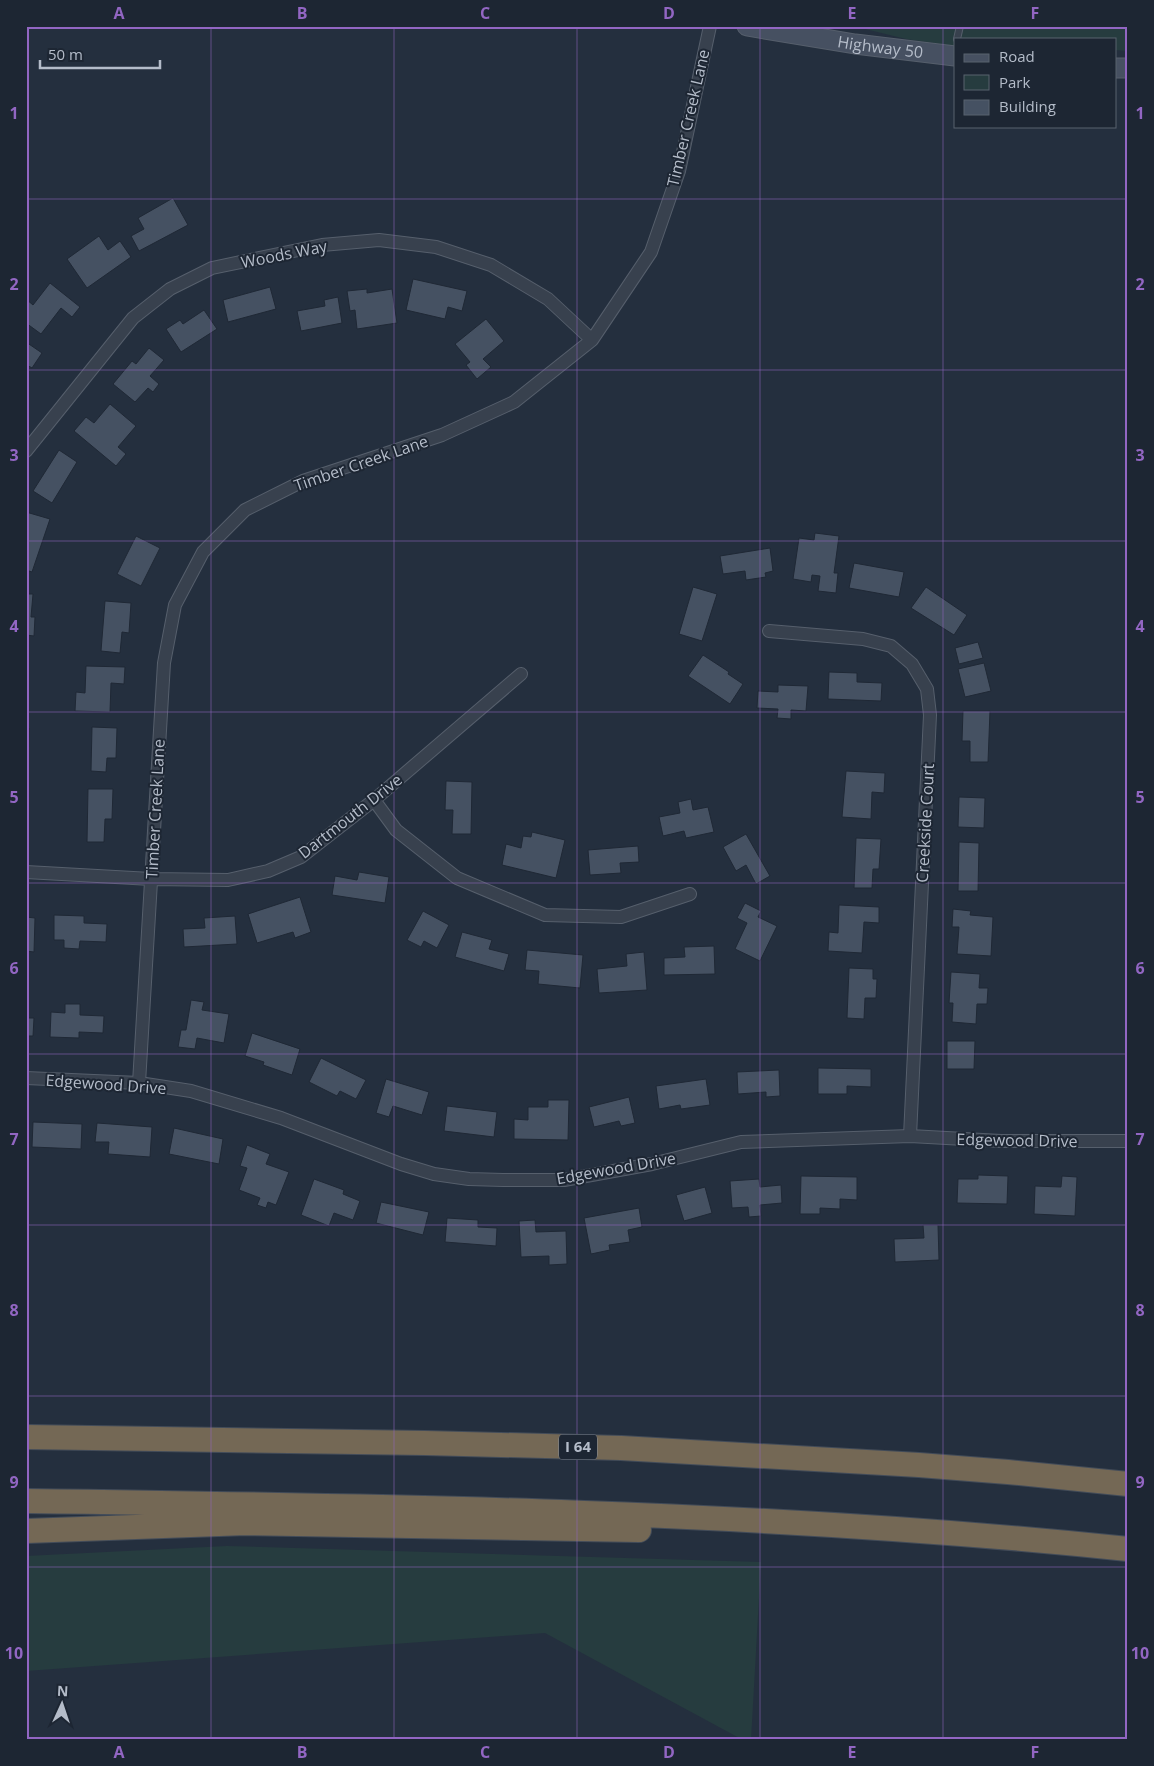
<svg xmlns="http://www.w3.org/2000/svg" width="1154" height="1766" font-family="'Open Sans',sans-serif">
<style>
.green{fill:#263c3f}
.building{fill:#455162;stroke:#1f2835}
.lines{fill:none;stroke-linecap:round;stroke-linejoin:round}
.lane-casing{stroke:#565f6c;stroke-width:8}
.street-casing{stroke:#565f6c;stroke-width:14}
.secondary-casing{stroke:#565f6c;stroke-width:21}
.highway-casing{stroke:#434c59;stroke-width:26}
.lane{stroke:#38414e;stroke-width:6}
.street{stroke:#38414e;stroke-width:12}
.secondary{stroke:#465061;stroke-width:19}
.highway{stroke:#746855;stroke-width:24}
.grid{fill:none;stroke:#9266c3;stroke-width:1;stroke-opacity:0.55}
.labels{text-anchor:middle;stroke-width:4;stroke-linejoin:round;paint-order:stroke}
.shield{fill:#1d2633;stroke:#878f9c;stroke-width:1}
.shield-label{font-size:15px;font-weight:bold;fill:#b4bcc9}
.street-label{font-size:16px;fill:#b4bcc9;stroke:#1d2633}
.neatline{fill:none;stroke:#9266c3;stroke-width:2}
.grid-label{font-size:16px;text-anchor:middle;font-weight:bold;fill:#9266c3}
</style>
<rect width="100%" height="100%" fill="#242f3e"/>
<path class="green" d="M853 26H1128V51L1115 50V39H955V46L906 39Z
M227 1546 761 1562 751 1740H743L545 1633 26 1671V1556Z"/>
<path class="building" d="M173 198 188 225 139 251 131 236 144 229 138 218Z
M99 236 108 250 120 241 131 257 87 288 67 259Z
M413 279 467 291 462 311 448 307 445 319 406 310Z
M50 283 80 307 72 317 61 308 41 334 26 323V299L33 305Z
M270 287 276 309 228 322 223 300Z
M367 289V293L392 289 397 323 357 329 355 310 350 311 347 291Z
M338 297 342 323 301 331 297 311 325 306 324 300Z
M204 310 217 329 181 352 166 329 180 320 183 324Z
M486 319 504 341 483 359 491 367 477 379 466 365 470 362 455 344Z
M26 342 42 353 32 368 27 365 26 367Z
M149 348 164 360 150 376 159 384 153 392 148 388 135 402 113 384 132 361 136 364Z
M110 404 136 426 118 447 126 454 116 466 74 431 86 417 94 423Z
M59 450 77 462 52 503 33 491Z
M26 512 50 519 32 572 26 570Z
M815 533 839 536 834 573H838L836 593 818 591 820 576 812 575 811 582 793 579 799 538 814 540Z
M136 536 160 548 141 586 117 574Z
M770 548 773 571 765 573 766 577 746 580 745 571 723 574 720 556Z
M854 563 904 572 899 597 849 588Z
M693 587 717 594 702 641 679 634Z
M926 587 967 615 954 635 911 608Z
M26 594H33L31 617H35L34 636 26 635Z
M105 601 131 603 129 633 122 632 120 653 101 651Z
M978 642 983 658 959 664 955 648Z
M703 655 729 672 728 674 743 684 730 704 688 676Z
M984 663 991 691 965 697 958 669Z
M86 666 125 667 124 684 111 683 110 712 75 711 76 692 85 693Z
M829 672 857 673V682L882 683 881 701 828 699Z
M778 685 808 686 806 711 791 710V719L777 718 778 709 757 708 758 691 778 692Z
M963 711H990L988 762H970V741H962Z
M26 727 29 728 28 767H26Z
M92 727 117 728 116 758H107L106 772 91 771Z
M846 771 885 773 884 793 872 792 871 819 842 817Z
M446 781 472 782 471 834H452L453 810H445Z
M88 789H113L112 819H105L104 842H87Z
M959 797 985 798 984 828 958 827Z
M691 799 693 810 708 807 714 832 686 838 684 831 663 836 659 817 680 813 678 802Z
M532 832 565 840 556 878 502 865 506 844 521 848 523 836 531 837Z
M746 834 770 876 756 884 746 865 736 871 723 847Z
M856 838 881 839 879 869H873L872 888H854Z
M959 842 979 843 978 891H958Z
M638 846 639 862 620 863 621 873 590 875 588 850Z
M359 872 389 877 385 903 332 895 335 876 357 880Z
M300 897 311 932 295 938 293 932 257 943 248 914Z
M745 903 761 911 758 917 777 926 760 961 735 949 747 923 737 918Z
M839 905 879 907V923L864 922 862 953 828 951 829 932 838 933Z
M953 909 971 911 970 915 993 917 991 956 957 954 959 927H952Z
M423 911 449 925 437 948 424 941 421 947 407 940Z
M54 915 84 916V923L107 924 106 942 80 941 79 949 64 948V940H54Z
M235 916 237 944 184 947 183 929 205 928 204 918Z
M26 917 35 918 34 952 26 951Z
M462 932 492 940 489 949 509 954 504 971 455 957Z
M714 946 715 974 664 975V958L685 957 684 947Z
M527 950 583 955 580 988 538 984 539 971 525 970Z
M644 952 647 990 599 993 597 969 627 966 626 954Z
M849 968 873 969V979H877L876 998H865L864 1019 847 1018Z
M951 972 980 974 979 988H988L987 1004H977L976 1024 952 1022 953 1003H949Z
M191 1000 204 1002 202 1010 229 1014 224 1043 197 1038 195 1049 178 1047 181 1030H186Z
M65 1004H80V1015L104 1016 103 1033 79 1032V1038L50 1037 51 1012 65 1013Z
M26 1018H34L33 1036H26Z
M252 1033 300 1049 292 1075 263 1065 264 1062 245 1056Z
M947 1041H975L974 1069H947Z
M321 1058 366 1080 356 1099 340 1091 337 1096 309 1082Z
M818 1068 871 1069V1087L847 1086V1094H818Z
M779 1070 780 1096 766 1097V1092L738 1094 737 1072Z
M386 1079 429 1092 422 1115 393 1106 389 1117 376 1113Z
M706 1079 710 1105 681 1109 680 1105 659 1109 656 1086Z
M629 1097 635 1123 621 1126 619 1121 594 1127 589 1107Z
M548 1100H569L568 1140 514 1139V1119L528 1120V1107H548Z
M447 1106 497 1112 494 1137 444 1131Z
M33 1122 82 1124 81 1149 32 1147Z
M97 1123 152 1127 150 1157 108 1154 109 1142H95Z
M174 1128 223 1139 219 1164 169 1154Z
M247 1145 270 1154 266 1164 289 1172 276 1205 268 1202 266 1208 257 1205 260 1198 239 1190 247 1168 240 1166Z
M978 1175 1008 1176 1007 1204 957 1203 958 1179H978Z
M801 1176 857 1177V1200L840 1199V1209L820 1208V1214H800Z
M1062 1176 1077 1177 1075 1216 1034 1214 1035 1186 1061 1187Z
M314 1179 344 1190 343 1194 360 1201 353 1220 334 1213 329 1226 301 1215Z
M759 1179 760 1187 781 1185 782 1203 760 1205 761 1216 749 1217 748 1207 732 1208 730 1181Z
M705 1187 712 1213 684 1221 676 1195Z
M381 1202 429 1212 423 1235 376 1223Z
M639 1208 642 1227 628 1230 630 1242 609 1245 610 1250 591 1254 584 1218Z
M447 1218 478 1220V1227L497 1228 496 1246 445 1242Z
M535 1220 536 1232 566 1231 567 1264 549 1265V1256L521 1257 519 1221Z
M923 1225H938L939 1260 895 1262 894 1239 924 1238Z"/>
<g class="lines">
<defs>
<path id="lane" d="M957 39 960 26"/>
<path id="street" d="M26 451 133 318 170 289 212 268 322 245 379 240 436 247 491 265 548 299 592 340
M769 631 863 639 891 646 912 664 927 689 930 715 910 1136
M374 800 396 830 457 878 545 915 621 917 690 894
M26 872 151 879 228 880 268 871 301 857 374 800 521 674
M26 1078 139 1083 191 1091 281 1118 401 1164 434 1174 469 1179 503 1180H564L652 1164 741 1142 910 1136 1001 1141H1128
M139 1083 164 663 175 605 203 552 245 510 303 481 442 435 514 402 592 340 651 252 679 171 710 26"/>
<g id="secondary">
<path id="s1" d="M747 26 855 44 955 56"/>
<path d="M1115 68H1128"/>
</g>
<path id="highway" d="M26 1437 425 1443 621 1448 919 1465 1008 1472 1128 1484
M26 1501C394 1506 762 1511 1128 1549
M26 1531 246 1523 639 1530"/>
</defs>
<use href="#lane" class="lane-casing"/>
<use href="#street" class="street-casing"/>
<use href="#secondary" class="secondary-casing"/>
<use href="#highway" class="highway-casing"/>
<use href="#lane" class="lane"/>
<use href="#street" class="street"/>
<use href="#secondary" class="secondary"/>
<use href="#highway" class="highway"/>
</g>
<path class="grid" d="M211 26V1740M394 26V1740M577 26V1740M760 26V1740M943 26V1740M26 199H1128M26 370H1128M26 541H1128M26 712H1128M26 883H1128M26 1054H1128M26 1225H1128M26 1396H1128M26 1567H1128"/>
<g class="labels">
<rect class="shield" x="559" y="1434.5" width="38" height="25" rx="4"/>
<g class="shield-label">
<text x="578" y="1452">I 64</text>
</g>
<g class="street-label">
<text dy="6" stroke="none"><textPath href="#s1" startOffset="135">Highway 50</textPath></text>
<text transform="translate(688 118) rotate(-77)" y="6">Timber Creek Lane</text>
<text transform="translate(284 254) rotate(-11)" y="6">Woods Way</text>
<text transform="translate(361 463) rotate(-19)" y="6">Timber Creek Lane</text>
<text transform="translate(155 809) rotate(-87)" y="6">Timber Creek Lane</text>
<text transform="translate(350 816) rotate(-38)" y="6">Dartmouth Drive</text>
<text transform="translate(925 823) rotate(-87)" y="6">Creekside Court</text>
<text transform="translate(106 1084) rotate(4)" y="6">Edgewood Drive</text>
<text transform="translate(1017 1140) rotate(1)" y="6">Edgewood Drive</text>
<text transform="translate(616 1168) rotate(-10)" y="6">Edgewood Drive</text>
</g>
</g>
<rect width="1154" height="1766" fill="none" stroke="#1d2633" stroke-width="55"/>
<rect x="954" y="38" width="162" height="90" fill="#1d2633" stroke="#59626f"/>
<rect x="964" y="54" width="25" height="8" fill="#465061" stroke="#59626f"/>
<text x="999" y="62" font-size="15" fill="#b4bcc9">Road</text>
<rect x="964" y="75" width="25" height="15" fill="#263c3f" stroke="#59626f"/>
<text x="999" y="88" font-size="15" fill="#b4bcc9">Park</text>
<rect x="964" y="100" width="25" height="15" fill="#455162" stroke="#59626f"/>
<text x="999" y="112" font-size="15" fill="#b4bcc9">Building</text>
<g transform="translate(62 1704) rotate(3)" stroke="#1d2633" stroke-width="4" paint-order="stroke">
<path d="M0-4L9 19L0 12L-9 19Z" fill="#b4bcc9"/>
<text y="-8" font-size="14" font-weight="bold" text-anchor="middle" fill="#b4bcc9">N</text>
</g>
<path d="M40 60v8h120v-8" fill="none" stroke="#b4bcc9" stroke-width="2.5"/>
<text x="48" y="60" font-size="15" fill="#b4bcc9" stroke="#1d2633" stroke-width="4" paint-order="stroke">50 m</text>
<rect x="28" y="28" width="1098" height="1710" class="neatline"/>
<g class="grid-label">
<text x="119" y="19">A</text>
<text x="302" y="19">B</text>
<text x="485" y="19">C</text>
<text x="669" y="19">D</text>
<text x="852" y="19">E</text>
<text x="1035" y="19">F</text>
<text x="14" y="119">1</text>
<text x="1140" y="119">1</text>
<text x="14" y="290">2</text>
<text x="1140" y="290">2</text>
<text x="14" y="461">3</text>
<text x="1140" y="461">3</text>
<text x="14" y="632">4</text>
<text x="1140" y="632">4</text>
<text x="14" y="803">5</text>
<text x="1140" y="803">5</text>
<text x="14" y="974">6</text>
<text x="1140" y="974">6</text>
<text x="14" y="1145">7</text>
<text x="1140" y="1145">7</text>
<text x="14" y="1316">8</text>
<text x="1140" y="1316">8</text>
<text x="14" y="1488">9</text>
<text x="1140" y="1488">9</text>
<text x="14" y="1659">10</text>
<text x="1140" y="1659">10</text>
<text x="119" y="1758">A</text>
<text x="302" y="1758">B</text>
<text x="485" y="1758">C</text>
<text x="669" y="1758">D</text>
<text x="852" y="1758">E</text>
<text x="1035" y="1758">F</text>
</g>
</svg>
